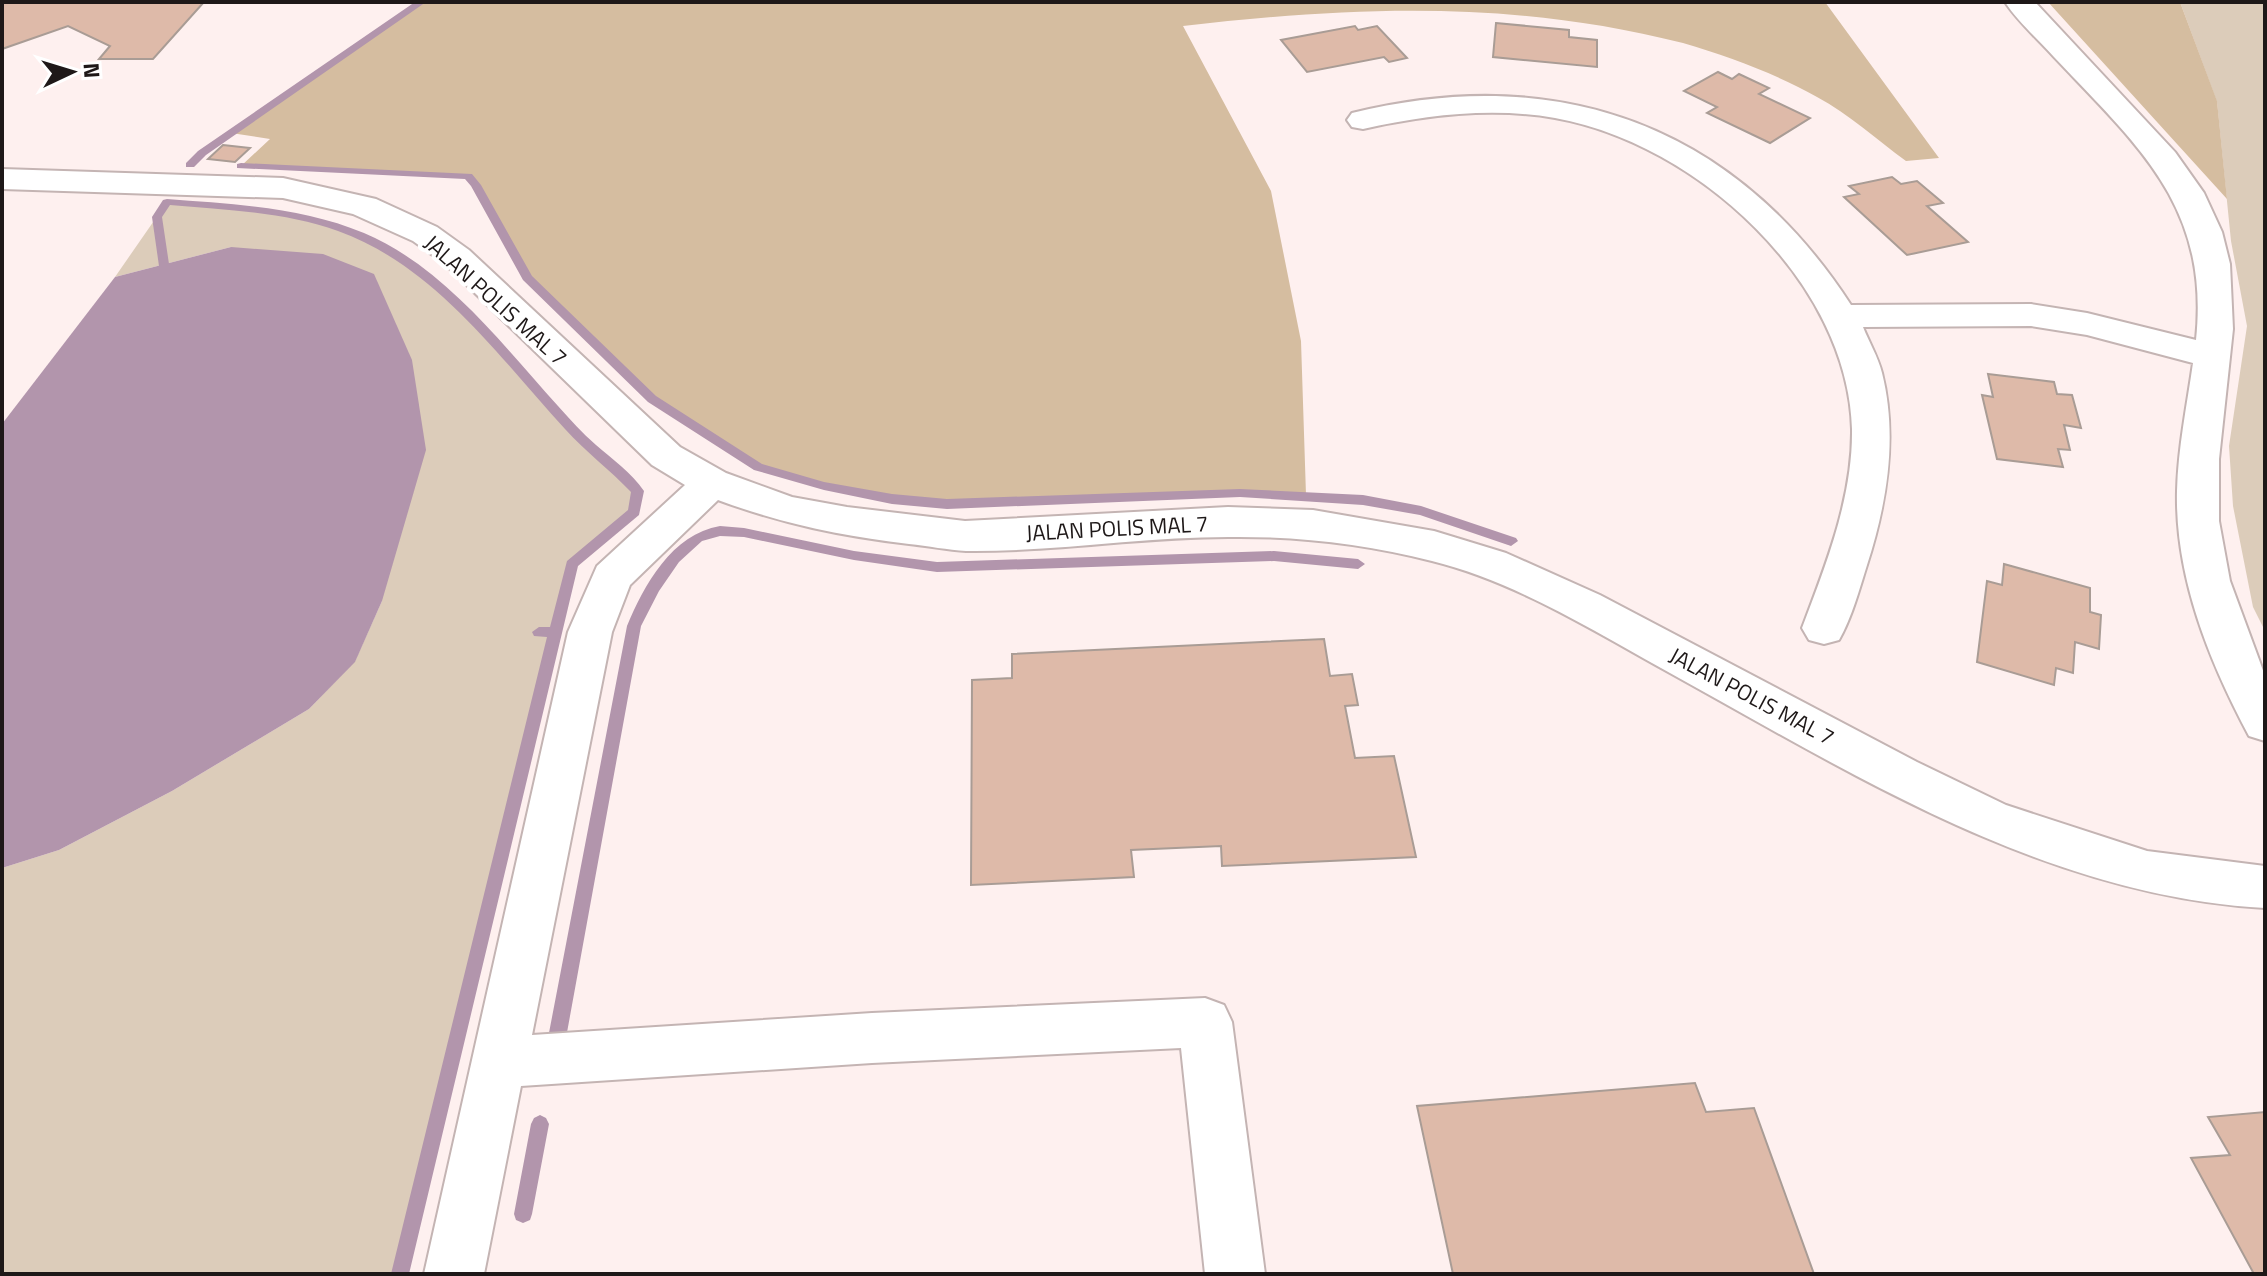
<svg xmlns="http://www.w3.org/2000/svg" width="2267" height="1276" font-family="'Titillium Web',sans-serif">
<style>
.green{fill:#dcccba}
.forest{fill:#d5bda0}
.water{fill:#b295ac}
.lines{fill:none;stroke-linecap:round;stroke-linejoin:round}
.stream{fill:#b295ac;fill-rule:evenodd}
.building{fill:#debaa9;stroke:#a99c95;stroke-width:2}
.minor-casing{stroke:#c4b4b3;stroke-width:4}
.minor{fill:#fff;fill-rule:evenodd}
.labels{text-anchor:middle;stroke-width:8;stroke-linejoin:round;paint-order:stroke}
.street-label{font-size:22px;fill:#1e1818;stroke:#fff}
</style>
<rect width="100%" height="100%" fill="#fef0ef"/>
<path class="green" d="M2180 2H2265V631L2253 607 2233 506 2229 446 2247 326 2231 241 2217 102Z
M167 202C231 206 303 210 363 237 442 271 513 366 572 429 593 451 617 468 638 491L634 512 572 564 400 1274H2V868L59 850 172 791 309 709 355 661 382 601 231 247 115 277Z"/>
<path class="forest" d="M421 2H1825L1939 158 1906 161C1877 140 1849 114 1817 97 1774 73 1730 57 1683 43 1513 0 1357 6 1183 26L1271 191 1301 341 1306 495 1240 493 947 504 892 499 824 486 758 467 652 399 527 278 476 185 468 176 241 166 270 139 231 133Z
M2048 2H2180L2217 101 2227 199Z"/>
<path class="water" d="M231 247 323 254 374 274 412 360 426 450 382 601 355 662 309 709 172 791 59 850 2 868V424L115 277Z"/>
<g class="lines">
<path class="stream" d="M415 2H426L206 155 194 167H186V163L198 151Z
M241 163 472 174 481 185 532 276 656 396 762 464 824 482 892 494 947 499 1240 489 1363 495 1421 506 1516 538 1518 541 1511 546 1420 515 1363 505 1240 497 947 509 892 504 824 490 754 470 648 402 523 280 471 186 465 179 237 168V164Z
M167 199C233 204 302 207 364 233 444 267 501 343 558 406 570 419 582 433 596 445 612 459 632 473 644 491L639 515 578 566 409 1274H391L547 637 534 636 532 632 539 627H550L567 561 628 510 631 492C610 470 586 452 565 429 498 356 435 266 338 231 285 212 226 210 170 205L162 217 169 264 167 266H159L152 217 163 200Z
M720 526 744 528 854 551 937 562 1274 551 1358 559 1365 564 1358 569 1274 561 937 572 854 560 744 537 720 536 702 541 679 562 659 591 641 626 566 1038 563 1044 557 1046 551 1044 548 1038 627 626C644 585 672 534 720 526Z
M540 1115 546 1118 549 1124 532 1214 530 1220 523 1223 516 1220 514 1214 531 1124 534 1118Z"/>
</g>
<path class="building" d="M2 2 156 3 204 2 153 59H99L110 46 68 26 2 49Z
M1496 23 1569 30V37L1597 40V67L1493 57Z
M1355 26 1358 30 1377 26 1407 58 1389 62 1384 57 1307 72 1281 40Z
M1718 72 1732 79 1739 74 1769 88 1759 94 1810 118 1770 143 1707 113 1717 107 1684 91Z
M223 145 250 148 235 162 208 159Z
M1892 177 1901 184 1917 181 1943 203 1927 206 1968 242 1907 255 1844 197 1859 194 1849 186Z
M1988 374 2054 382 2057 394 2072 395 2081 428 2064 425 2070 450 2058 449 2063 467 1997 459 1982 395 1993 397Z
M2004 564 2090 588V612L2101 615 2099 649 2075 642 2073 673 2056 668 2054 685 1977 662 1987 581 2002 585Z
M1324 639 1330 676 1352 674 1358 705 1345 706 1355 758 1394 756 1416 857 1222 866 1221 846 1131 850 1134 877 971 885 972 680 1012 678V654Z
M1695 1083 1706 1112 1754 1108 1814 1274H1453L1417 1106Z
M2265 1112V1274H2254L2191 1158 2230 1155 2208 1117Z"/>
<g class="lines">
<defs>
<path id="minor" d="M2005 2H2035L2175 152 2204 193 2222 232 2230 264 2233 329 2219 459V521L2230 581 2265 676V741L2249 736C2209 661 2175 577 2177 491 2178 448 2187 405 2193 363L2087 335 2031 326 1863 327C1869 342 1878 357 1882 373 1898 437 1887 503 1867 565 1859 590 1852 617 1839 640L1824 644 1809 640 1802 628C1826 565 1853 497 1852 429 1848 281 1696 143 1555 118 1491 107 1426 115 1363 129L1352 127 1347 120 1352 113C1559 62 1734 125 1851 305L2031 304 2087 313 2196 340C2210 206 2138 146 2054 57 2038 39 2018 22 2005 2Z
M2 169 283 178 376 199 437 227 469 250 680 447 726 473 792 497 847 507 965 521 1228 507 1313 510 1434 531 1506 553 1600 595 1917 762 2006 805 2147 851 2265 866V908C2044 896 1850 772 1661 668 1589 628 1513 581 1432 561 1366 544 1296 536 1228 537 1141 537 1054 552 966 551 948 550 928 546 909 544 841 536 783 524 718 500L630 585 612 632 532 1035 872 1013 1205 998 1224 1005 1232 1022 1265 1274H1205L1181 1048 872 1063 521 1086 484 1274H424L568 632 597 566 685 485 652 465 445 264 413 241 353 214 283 198 2 189Z"/>
</defs>
<use href="#minor" class="minor-casing"/>
<use href="#minor" class="minor"/>
</g>
<g class="labels">
<g class="street-label">
<text transform="translate(496 300) rotate(42)" y="8">JALAN POLIS MAL 7</text>
<text transform="translate(1117 528) rotate(-3)" y="8">JALAN POLIS MAL 7</text>
<text transform="translate(1752 696) rotate(28)" y="8">JALAN POLIS MAL 7</text>
</g>
</g>
<rect width="2267" height="1276" fill="none" stroke="#1e1818" stroke-width="8"/>
<g transform="translate(72 72) rotate(86)" stroke="#ffffff" stroke-width="6" paint-order="stroke">
<path d="M0-6L14 30L0 20L-14 30Z" fill="#1e1818"/>
<text y="-12" font-size="22" font-weight="bold" text-anchor="middle" fill="#1e1818">N</text>
</g>
</svg>
